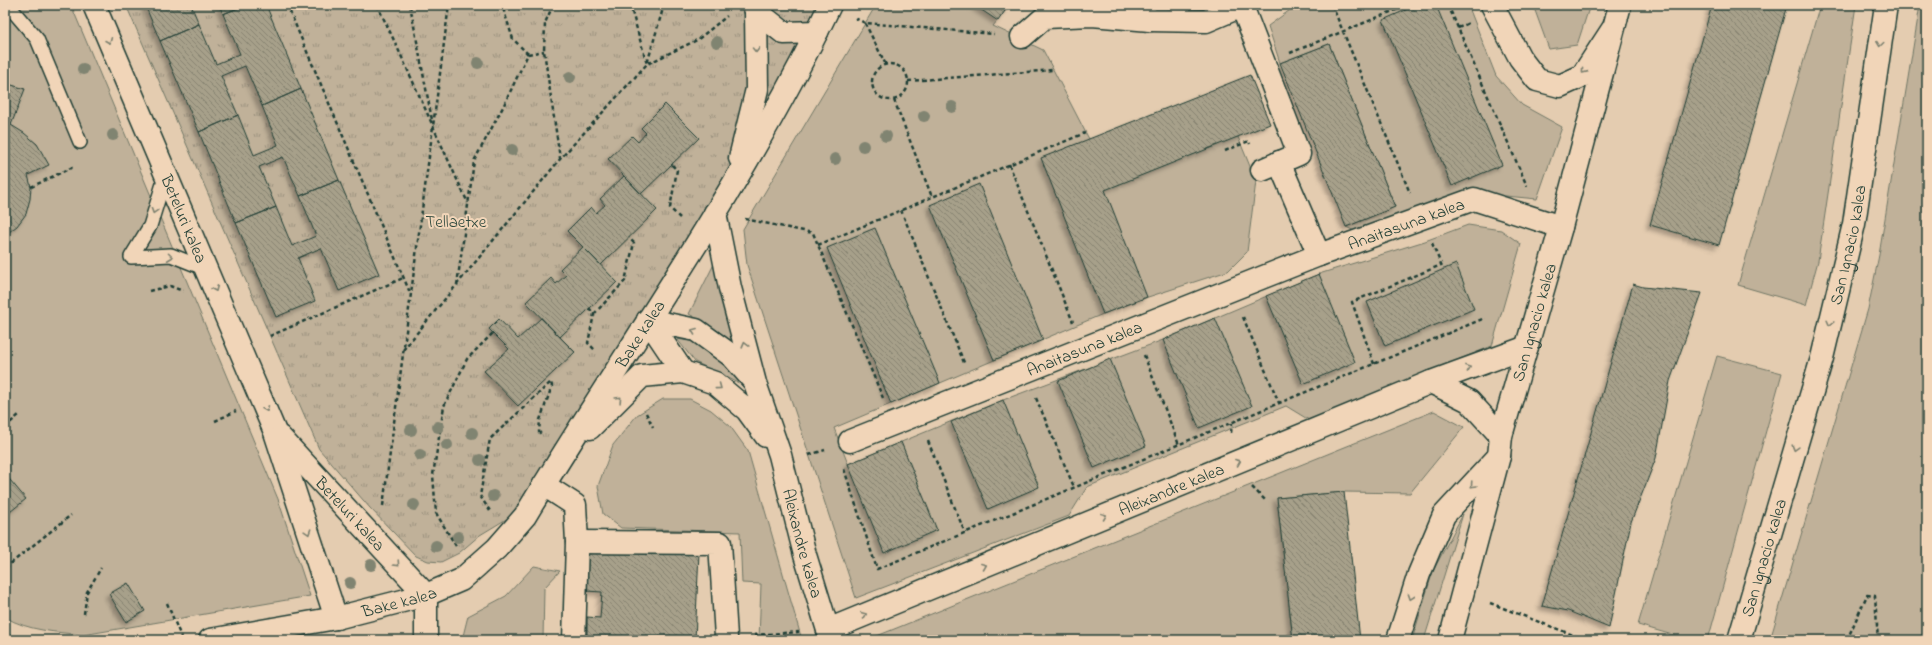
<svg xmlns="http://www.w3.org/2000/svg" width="1932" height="645" font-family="'Indie Flower',sans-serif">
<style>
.grass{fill:#c0b199;stroke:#707766}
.park{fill:url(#park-tufts);stroke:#707766}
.building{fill:url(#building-back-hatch);stroke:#1f3d34;filter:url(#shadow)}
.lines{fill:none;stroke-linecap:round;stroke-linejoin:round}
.lane-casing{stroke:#1f3d34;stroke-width:16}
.street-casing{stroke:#1f3d34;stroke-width:25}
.primary-casing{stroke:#1f3d34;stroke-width:25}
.path{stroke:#1f3d34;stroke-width:2.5;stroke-dasharray:4 3;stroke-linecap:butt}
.lane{stroke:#f1d5b8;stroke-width:13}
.street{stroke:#f1d5b8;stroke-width:22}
.primary{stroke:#f1d5b8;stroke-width:22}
.tree{fill:#808471}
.oneway{stroke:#7d816f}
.labels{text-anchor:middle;stroke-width:4;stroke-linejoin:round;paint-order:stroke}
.street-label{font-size:17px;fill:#1f3d34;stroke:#f1d5b8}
.park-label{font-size:17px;fill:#2f493e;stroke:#f1d5b8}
</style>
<defs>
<pattern id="park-tufts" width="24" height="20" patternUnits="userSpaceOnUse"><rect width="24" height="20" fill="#c0b199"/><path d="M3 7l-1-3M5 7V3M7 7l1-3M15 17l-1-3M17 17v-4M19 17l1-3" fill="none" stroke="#9b917e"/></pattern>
<pattern id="building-back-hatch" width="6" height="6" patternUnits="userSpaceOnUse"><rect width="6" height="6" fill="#a7a08a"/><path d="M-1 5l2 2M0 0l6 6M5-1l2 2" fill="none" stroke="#878472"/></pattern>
<filter id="shadow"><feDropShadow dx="-3.5" dy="3.5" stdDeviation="2" flood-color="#0004"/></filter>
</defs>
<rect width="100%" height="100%" fill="#e4ccb0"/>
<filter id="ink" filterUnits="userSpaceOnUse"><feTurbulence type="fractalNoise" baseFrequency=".025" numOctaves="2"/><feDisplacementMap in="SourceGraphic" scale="8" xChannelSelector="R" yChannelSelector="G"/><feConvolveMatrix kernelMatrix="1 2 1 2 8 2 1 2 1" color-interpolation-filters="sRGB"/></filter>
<g filter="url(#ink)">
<path class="grass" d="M5 5H71L278 499 310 596 83 635C57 632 28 631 5 617Z
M876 5H1010L993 26 1043 50 1089 139 1238 137 1256 181 1247 252 1228 271 1148 297 1103 314 834 428 848 464 1003 400 1163 340 1319 274 1425 241 1468 225 1501 230 1521 244 1492 346 1309 420 1286 406 1087 487 1069 516 856 598 747 265 743 229Z
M1297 5H1468L1496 76 1522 105 1562 127 1537 199 1475 193 1363 235 1346 227 1395 207 1329 44 1280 63 1268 26Z
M1533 5H1590L1577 45 1549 49Z
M1820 5H1856L1818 261 1806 305 1738 285Z
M1920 5H1927V640H1770L1868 309 1879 255Z
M714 264 736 344 714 328 689 314Z
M677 339 694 342 718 360 743 385 695 362Z
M1717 356 1782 373 1708 640H1690L1638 625Z
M663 399H690L711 410 730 426 748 451 802 640H759L761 584 742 583 740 532 621 528 603 514 598 486 613 445 637 415Z
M1434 411 1464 427 1410 493 1344 492 1277 498 1293 640H867Z
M1463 514 1424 640H1412L1433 571Z
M534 566 560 571 544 588 543 640H462L468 616 506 596Z"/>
<path class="park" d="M126 5H828L648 320 533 503 480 535 459 553 441 562 428 561 416 556 370 508 319 449Z"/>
<path class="building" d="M145 5H191L199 24 160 41Z
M219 5H246L223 14Z
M246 5H266L301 89 262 106 245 66 221 76 238 115 199 132 160 41 199 24 216 64 240 54 223 14Z
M974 5H1009L998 21Z
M1417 5H1436L1502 165 1452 186 1383 20Z
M1712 5H1787L1719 245 1650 225Z
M1329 44 1395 207 1346 227 1280 63Z
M1250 75 1270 124 1105 190 1147 297 1103 314 1041 158Z
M5 83 25 89 11 125 24 133 37 144 49 165 28 175 31 187 30 199 26 214 17 226 5 235Z
M301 89 339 180 300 196 283 157 259 167 276 207 236 223 199 132 238 115 254 155 278 145 262 106Z
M665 104 699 138 641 194 608 159 632 136 638 142 646 133 641 128Z
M624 176 657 210 601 265 567 231 591 207 596 213 605 205 600 199Z
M339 180 379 274 339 291 321 248 298 258 315 301 276 317 236 223 276 207 292 246 316 236 300 196Z
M979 184 1043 340 994 360 930 205Z
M875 228 940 383 891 404 827 248Z
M583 247 617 282 560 337 526 302 551 278 556 284 566 275 560 269Z
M1456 264 1474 309 1385 346 1367 302Z
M1319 274 1355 362 1303 384 1266 296Z
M1633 284 1643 287 1702 293 1670 381 1656 458 1631 522 1609 628 1568 611 1542 606Z
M541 318 575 352 518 406 484 371 509 349 489 329 499 319 518 339Z
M1215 318 1252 406 1199 428 1163 340Z
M1110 359 1146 446 1094 468 1058 381Z
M1003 400 1039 487 988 509 951 422Z
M901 442 937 530 884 553 848 464Z
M5 474 26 499 5 516Z
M1344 492 1360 640H1293L1277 498Z
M587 548 699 552 695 640H587V617L600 618 602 592 586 591Z
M128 583 145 611 126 622 109 594Z"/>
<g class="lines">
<defs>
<path id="lane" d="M8 5 37 39 80 142
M131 257 150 226 166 174
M131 257 171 255 206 269"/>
<g id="street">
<path id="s1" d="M94 5 275 432 336 618"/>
<path d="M754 5 756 11 784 33 817 32"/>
<path d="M1492 5 1520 58 1537 80 1560 86 1582 76 1612 30"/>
<path d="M1242 6 1299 154 1262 170"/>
<path d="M1141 9 1150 20 1206 21 1244 5"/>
<path d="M1022 37 1045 17 1092 15 1150 20"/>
<path d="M740 158 757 89 756 11"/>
<path d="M1279 162 1319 255"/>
<path id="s2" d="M715 213 730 288 755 383 780 455 805 555 831 640"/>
<path d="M648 320 696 330 732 356 753 380"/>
<path d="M648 320 683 372"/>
<path d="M1431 382 1469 401 1501 436"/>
<path d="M590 428 642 376 683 372 715 383 747 410 766 436"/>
<path id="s3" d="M280 437 426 595V640"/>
<path id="s4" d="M850 441 1319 255 1474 199 1561 227"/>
<path d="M544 485 575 505 577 542 574 640"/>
<path d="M577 542 720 543 726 637"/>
<path id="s5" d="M828 630 1431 382 1527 347"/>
<path id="s6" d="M210 640 336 618 426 595 461 580 497 548 525 516C627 347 745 184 830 5"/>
<path d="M1398 640 1419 574 1444 515 1499 456"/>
<path id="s7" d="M1739 640 1822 358 1854 224 1886 5"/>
</g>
<g id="primary">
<path id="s8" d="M1450 640 1499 456 1501 436 1561 227 1620 5"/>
</g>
</defs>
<use href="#lane" class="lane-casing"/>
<use href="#street" class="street-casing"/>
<use href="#primary" class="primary-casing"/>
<path class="path" d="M287 5 411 295
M377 5C409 70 437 137 468 203
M410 5 432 120
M553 5 545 23 544 51 560 158
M630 5 647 64 697 40 727 16
M1332 5 1410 193
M1448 5 1527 186
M855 18 865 23 994 34
M865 23 886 65
M1458 28 1469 23
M1290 53 1408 5
M528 54 544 51
M872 82a18 18 0 1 1 36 0a18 18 0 1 1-36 0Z
M908 81 1053 70
M894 100 932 197
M1225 151 1249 141 1250 144
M1009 164 1073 322
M672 165 677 170 670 208 680 218
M31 187 75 166
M901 210 965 365
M745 219 813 233 883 398
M1432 243 1443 269
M818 245 1085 133
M457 285 474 161 503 107 528 54 513 39 502 5
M149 291 170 286 183 291
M589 308 594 314 588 343 595 350
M594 314 625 281 634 243 629 238
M1243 317 1279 403
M270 336 403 278
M403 350 561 158 647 64 664 5
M1144 355 1179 445
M1374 364 1352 302 1441 265
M1036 398 1074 487
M646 413 653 427
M215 421 236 411
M5 427 19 415
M1231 433 1232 423
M928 441 965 533
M809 455 825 450
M844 469 877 569 1485 318
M1252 487 1266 501
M383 506 449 5
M490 511 480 496 490 439 551 382 552 386 540 420 539 432 542 435
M456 546 436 513 433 475 444 406 467 359 493 333
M5 568 71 515
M167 603 181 637
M1490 603 1586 640
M84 614 87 592 101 568
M754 635 799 632
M1847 640 1867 595 1875 596 1878 640"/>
<use href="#lane" class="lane"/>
<use href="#street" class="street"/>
<use href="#primary" class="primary"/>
</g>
<g class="tree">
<circle cx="717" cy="42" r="6"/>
<circle cx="478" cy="63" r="6"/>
<circle cx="83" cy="69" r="6"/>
<circle cx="570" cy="77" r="6"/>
<circle cx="952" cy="107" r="6"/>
<circle cx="924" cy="116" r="6"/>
<circle cx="113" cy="135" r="6"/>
<circle cx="886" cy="136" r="6"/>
<circle cx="863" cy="146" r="6"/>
<circle cx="512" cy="150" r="6"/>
<circle cx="835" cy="159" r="6"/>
<circle cx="438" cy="427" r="6"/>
<circle cx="411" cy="430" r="6"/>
<circle cx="472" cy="433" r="6"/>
<circle cx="447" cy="445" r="6"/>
<circle cx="420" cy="455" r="6"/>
<circle cx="480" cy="460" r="6"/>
<circle cx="493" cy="496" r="6"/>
<circle cx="414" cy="505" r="6"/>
<circle cx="458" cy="537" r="6"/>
<circle cx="436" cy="546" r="6"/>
<circle cx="371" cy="565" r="6"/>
<circle cx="350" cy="583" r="6"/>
</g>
<defs><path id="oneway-chevron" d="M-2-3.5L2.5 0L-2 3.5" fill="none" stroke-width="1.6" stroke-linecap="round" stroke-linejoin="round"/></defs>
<g class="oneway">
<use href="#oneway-chevron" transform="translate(109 41) rotate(67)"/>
<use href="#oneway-chevron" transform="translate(1880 44) rotate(98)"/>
<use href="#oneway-chevron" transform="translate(756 50) rotate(89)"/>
<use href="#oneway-chevron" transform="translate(1584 71) rotate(129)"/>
<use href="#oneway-chevron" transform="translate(154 211) rotate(107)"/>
<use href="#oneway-chevron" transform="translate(170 257) rotate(7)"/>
<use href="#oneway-chevron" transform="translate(215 289) rotate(67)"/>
<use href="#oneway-chevron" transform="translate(1830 323) rotate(104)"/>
<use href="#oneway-chevron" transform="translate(694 331) rotate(-159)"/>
<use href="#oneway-chevron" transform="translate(745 345) rotate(-105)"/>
<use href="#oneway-chevron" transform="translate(1468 368) rotate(-20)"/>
<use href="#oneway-chevron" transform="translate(719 387) rotate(37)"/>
<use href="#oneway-chevron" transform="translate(619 399) rotate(-45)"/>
<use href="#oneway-chevron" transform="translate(266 409) rotate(67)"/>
<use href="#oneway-chevron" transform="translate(1795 448) rotate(106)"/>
<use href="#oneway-chevron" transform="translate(1238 462) rotate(-22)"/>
<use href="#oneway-chevron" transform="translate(1473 485) rotate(133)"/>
<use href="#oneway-chevron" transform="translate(1104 516) rotate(-22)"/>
<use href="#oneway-chevron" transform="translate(308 532) rotate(72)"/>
<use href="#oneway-chevron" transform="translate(397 564) rotate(47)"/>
<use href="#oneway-chevron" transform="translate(984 566) rotate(-22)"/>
<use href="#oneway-chevron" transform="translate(1411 597) rotate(109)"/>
<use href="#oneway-chevron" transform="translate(864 615) rotate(-22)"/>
</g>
</g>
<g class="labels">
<g class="street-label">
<text dy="6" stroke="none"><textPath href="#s1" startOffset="232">Beteluri kalea</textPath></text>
<text dy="6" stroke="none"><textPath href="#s4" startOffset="597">Anaitasuna kalea</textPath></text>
<text dy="6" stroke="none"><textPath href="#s7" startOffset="410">San Ignacio kalea</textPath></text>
<text dy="6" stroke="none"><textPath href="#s8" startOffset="329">San Ignacio kalea</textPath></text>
<text dy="6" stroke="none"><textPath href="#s6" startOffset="565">Bake kalea</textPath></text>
<text dy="6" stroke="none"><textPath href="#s4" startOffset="252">Anaitasuna kalea</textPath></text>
<text dy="6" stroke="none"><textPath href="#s5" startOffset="371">Aleixandre kalea</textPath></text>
<text dy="6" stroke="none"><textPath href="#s3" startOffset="104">Beteluri kalea</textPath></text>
<text dy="6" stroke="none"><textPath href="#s2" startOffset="342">Aleixandre kalea</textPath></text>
<text dy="6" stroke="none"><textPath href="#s7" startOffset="86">San Ignacio kalea</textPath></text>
<text dy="6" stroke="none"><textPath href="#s6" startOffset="193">Bake kalea</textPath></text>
</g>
<g class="park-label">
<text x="456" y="227">Tellaetxe</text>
</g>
</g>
<rect width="1932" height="645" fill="none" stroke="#f1d5b8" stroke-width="20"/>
<rect x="10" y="10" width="1912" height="625" fill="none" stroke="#1f3d34" stroke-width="1.5" filter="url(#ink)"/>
</svg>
